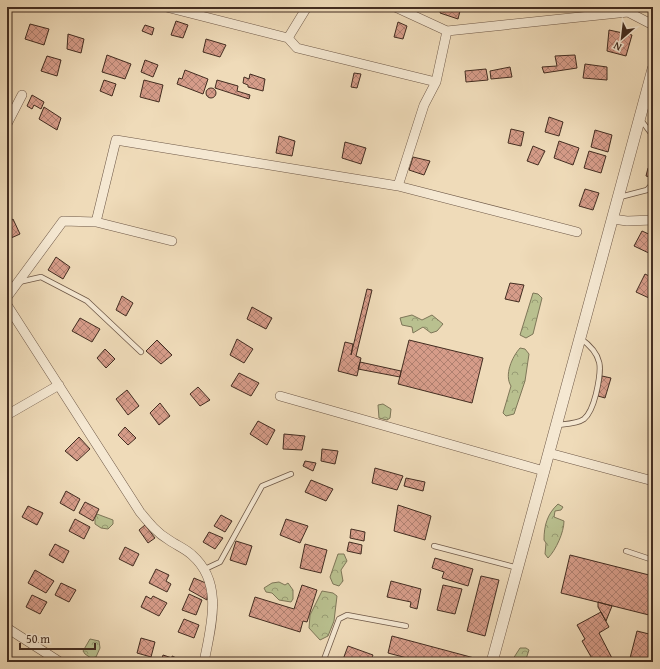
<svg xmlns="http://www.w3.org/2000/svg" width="660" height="669" font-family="'Gentium Book Plus',serif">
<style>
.forest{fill:url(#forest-crowns);stroke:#7e7658}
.building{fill:url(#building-cross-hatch);stroke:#432d21}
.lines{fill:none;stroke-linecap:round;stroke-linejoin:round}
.service-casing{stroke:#6e5847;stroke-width:6}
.minor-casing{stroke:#6e5847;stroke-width:10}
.tertiary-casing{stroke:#6e5847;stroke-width:12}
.service{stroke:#f5e8d2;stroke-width:4.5}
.minor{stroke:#f5e8d2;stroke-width:9}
.tertiary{stroke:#f5e8d2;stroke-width:11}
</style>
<defs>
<pattern id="forest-crowns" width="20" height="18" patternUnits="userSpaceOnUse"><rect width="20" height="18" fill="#b9c08f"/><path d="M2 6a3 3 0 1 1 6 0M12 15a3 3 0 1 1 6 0" fill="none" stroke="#989c74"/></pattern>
<pattern id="building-cross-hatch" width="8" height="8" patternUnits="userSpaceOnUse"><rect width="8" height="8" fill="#d69c89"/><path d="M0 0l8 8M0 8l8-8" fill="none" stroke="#af8070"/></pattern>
</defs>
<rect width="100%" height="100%" fill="#efdbb9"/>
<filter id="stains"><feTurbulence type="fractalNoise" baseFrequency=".005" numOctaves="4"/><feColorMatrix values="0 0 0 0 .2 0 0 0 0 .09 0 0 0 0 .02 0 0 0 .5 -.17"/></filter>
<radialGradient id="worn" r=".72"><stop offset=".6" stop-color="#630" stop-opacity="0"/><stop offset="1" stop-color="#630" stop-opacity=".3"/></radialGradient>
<path class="forest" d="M533 293 538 294 542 298 533 334 526 338 520 335Z
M412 315 422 320 432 315 443 324 437 331 431 333 423 327 413 333 412 327 402 325 400 318Z
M520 348 525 349 529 354 525 381 514 414 506 416 503 413 511 386C504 375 512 357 520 348Z
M383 404 391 409 390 418 387 420 379 418 378 405Z
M558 504 563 507 561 510 555 511 554 517 564 521C564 532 556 550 548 558L545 554 546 543 544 540C544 526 547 514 558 504Z
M97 514 113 520V524L108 529 101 528 95 524V517Z
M338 554H344L347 561 341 570 343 581 339 586 333 584 330 577Z
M279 582 285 585 288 583 293 590V599L291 602 279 600 272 593 266 592 264 588 272 583Z
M322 591 333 593 337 596 334 621 328 636 320 640 309 628 310 615Z
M90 639 99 641 100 648 96 657 91 658 85 654 83 651Z
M520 648H526L529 650 525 662H511Z"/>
<path class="building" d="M442 7H461L458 19 440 13Z
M176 21 188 25 183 38 171 35Z
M398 22 407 26 403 39 394 37Z
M30 24 49 29 44 45 25 39Z
M145 25 154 28 152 35 142 31Z
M609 30 632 35 626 56 607 51Z
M68 34 84 39 81 53 67 49Z
M206 39 226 45 220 57 203 52Z
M107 55 131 64 125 79 102 72Z
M575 55 577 68 544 73 542 67 557 66 555 56Z
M47 56 61 60 57 76 41 71Z
M145 60 158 65 153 77 141 72Z
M585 64 607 67V80L583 78Z
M510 67 512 77 491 79 490 71Z
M486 69 488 80 466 82 465 71Z
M185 70 208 79 203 94 177 84 179 78 182 79Z
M354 73 361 74 357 88 351 87Z
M250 74 265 79 263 91 248 87V85L243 83 244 77 249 79Z
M104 80 116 84 112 96 100 91Z
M144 80 163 85 159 102 140 97Z
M217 80 238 86 237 91 250 95 249 99 215 88Z
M206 93a5 5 0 1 1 10 0a5 5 0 1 1-10 0Z
M32 95 44 102 41 109 34 105 32 109 27 106Z
M44 107 61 118 57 130 39 119Z
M549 117 563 122 559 136 545 132Z
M511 129 524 132 521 146 508 143Z
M595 130 612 135 608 152 591 147Z
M279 136 295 141 292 156 276 153Z
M559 141 579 148 573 165 554 158Z
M345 142 366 148 361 164 342 158Z
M533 146 545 151 538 165 527 161Z
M589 151 606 156 601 173 584 168Z
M413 157 430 161 424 175 409 170Z
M648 168 653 169V178L646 176Z
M585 189 599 193 593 210 579 206Z
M13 219 20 234 11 238 7 233V223Z
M642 231 653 236V255L634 246Z
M56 257 70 267 63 279 48 270Z
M645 274 653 278V289L649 298 636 292Z
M510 283 524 285 519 302 505 299Z
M367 289 372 290 356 356 361 358 357 376 338 371 345 342 353 344 351 355Z
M122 296 133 303 126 316 116 310Z
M252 307 272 318 266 329 247 319Z
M80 318 100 329 92 342 72 331Z
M237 339 253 349 244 363 230 355Z
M157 340 172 355 161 364 146 351Z
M409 340 483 358 472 403 398 384Z
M105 349 115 359 106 368 97 358Z
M360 362 401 371 400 377 358 369Z
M239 373 259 383 251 396 231 386Z
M602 376 611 378 605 398 598 396Z
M198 387 210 400 200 406 190 394Z
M127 390 139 406 128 415 116 399Z
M160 403 170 416 159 425 150 413Z
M258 421 275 430 267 445 250 434Z
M125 427 136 438 128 445 118 435Z
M284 434 305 436 302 450 283 449Z
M79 437 90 449 77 461 65 451Z
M322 449 338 451 335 464 321 461Z
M305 461 316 463 313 471 303 466Z
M375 468 403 476 397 490 372 483Z
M406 478 425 482 423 491 404 486Z
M311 480 333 489 326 501 305 492Z
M66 491 80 499 74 511 60 503Z
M85 502 99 509 93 521 79 513Z
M398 505 431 516 425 540 394 531Z
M28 506 43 513 37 525 22 517Z
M221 515 232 521 225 532 214 526Z
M75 519 90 527 84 539 69 531Z
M286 519 308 526 300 543 280 535Z
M145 525 155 538 148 543 139 530Z
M351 529 365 532 364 541 350 538Z
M209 532 223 538 215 549 203 542Z
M236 541 252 546 246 565 230 560Z
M349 542 362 545 361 554 347 551Z
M55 544 69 551 63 563 49 555Z
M305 544 327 550 321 573 300 568Z
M125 547 139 554 133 566 119 559Z
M570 555 653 576V616L561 593Z
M435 558 473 569 468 586 442 578 444 572 432 568Z
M156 569 169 575 166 581 171 584 167 592 149 583Z
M35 570 54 581 46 593 28 583Z
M481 576 499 580 485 636 467 631Z
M194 578 208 584 207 600 189 590Z
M391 581 421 589 417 609 410 607 411 602 387 597Z
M61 583 76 590 69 602 55 595Z
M302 585 317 590 307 622 303 621 300 632 249 616 255 597 294 609Z
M443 585 462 589 455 614 437 610Z
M189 594 202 600 196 615 182 610Z
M32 595 47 602 40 614 26 607Z
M146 596 151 599 153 596 167 603 159 616 141 607Z
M598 602 612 606 606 621 598 607Z
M601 612 609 627 599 633 614 662H594L582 641 585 639 577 625Z
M184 619 199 625 194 638 178 632Z
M637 631 653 635V662H629Z
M392 636 478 659V662H422L388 653Z
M141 638 155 642 151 657 137 653Z
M348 646 373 655 370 662H342Z
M163 655 172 658V656L181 660 180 662H161Z"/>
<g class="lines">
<defs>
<path id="service" d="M641 120 653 136
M620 197 647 190 653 183
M19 282 41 277 87 301 141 352
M557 425C565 424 577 424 584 419 590 414 594 402 596 394 602 368 604 355 580 338
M434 546 518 568
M626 551 653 560
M205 569 220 562 262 486 291 474
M323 662 339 619 347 615 406 626"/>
<path id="minor" d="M166 7 288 38 297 48 436 82
M395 7 447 31 628 12 653 25
M288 38 307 7
M7 124 22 95
M398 186 424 105 436 82 447 31
M613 219 627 221 653 220
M96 222 172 241
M7 297 63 221 96 222 116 140 398 186 577 232
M7 305 140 512C149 523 157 533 169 540 176 545 186 549 192 555 224 583 211 626 204 662
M280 396 544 471
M7 415 59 385
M549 453 653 481
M7 628 60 662"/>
<path id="tertiary" d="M492 662 653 69"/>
</defs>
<use href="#service" class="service-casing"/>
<use href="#minor" class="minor-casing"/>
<use href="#tertiary" class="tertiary-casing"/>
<use href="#service" class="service"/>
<use href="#minor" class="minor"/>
<use href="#tertiary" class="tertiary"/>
</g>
<rect width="660" height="669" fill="none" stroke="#efdbb9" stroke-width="24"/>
<rect x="8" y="8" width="644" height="653" fill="none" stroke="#432d21" stroke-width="2"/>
<rect x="12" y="12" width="636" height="645" fill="none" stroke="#432d21"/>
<g transform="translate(622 38) rotate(208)" stroke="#f5e8d2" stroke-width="3" paint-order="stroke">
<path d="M0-3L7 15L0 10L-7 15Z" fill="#432d21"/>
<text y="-6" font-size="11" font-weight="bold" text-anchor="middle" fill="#432d21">N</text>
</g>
<path d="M20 643v6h75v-6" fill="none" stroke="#432d21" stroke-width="2"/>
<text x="26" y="643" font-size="12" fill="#432d21" stroke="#f5e8d2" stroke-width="3" paint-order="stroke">50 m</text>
<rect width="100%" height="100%" filter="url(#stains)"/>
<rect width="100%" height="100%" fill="url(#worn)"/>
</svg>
